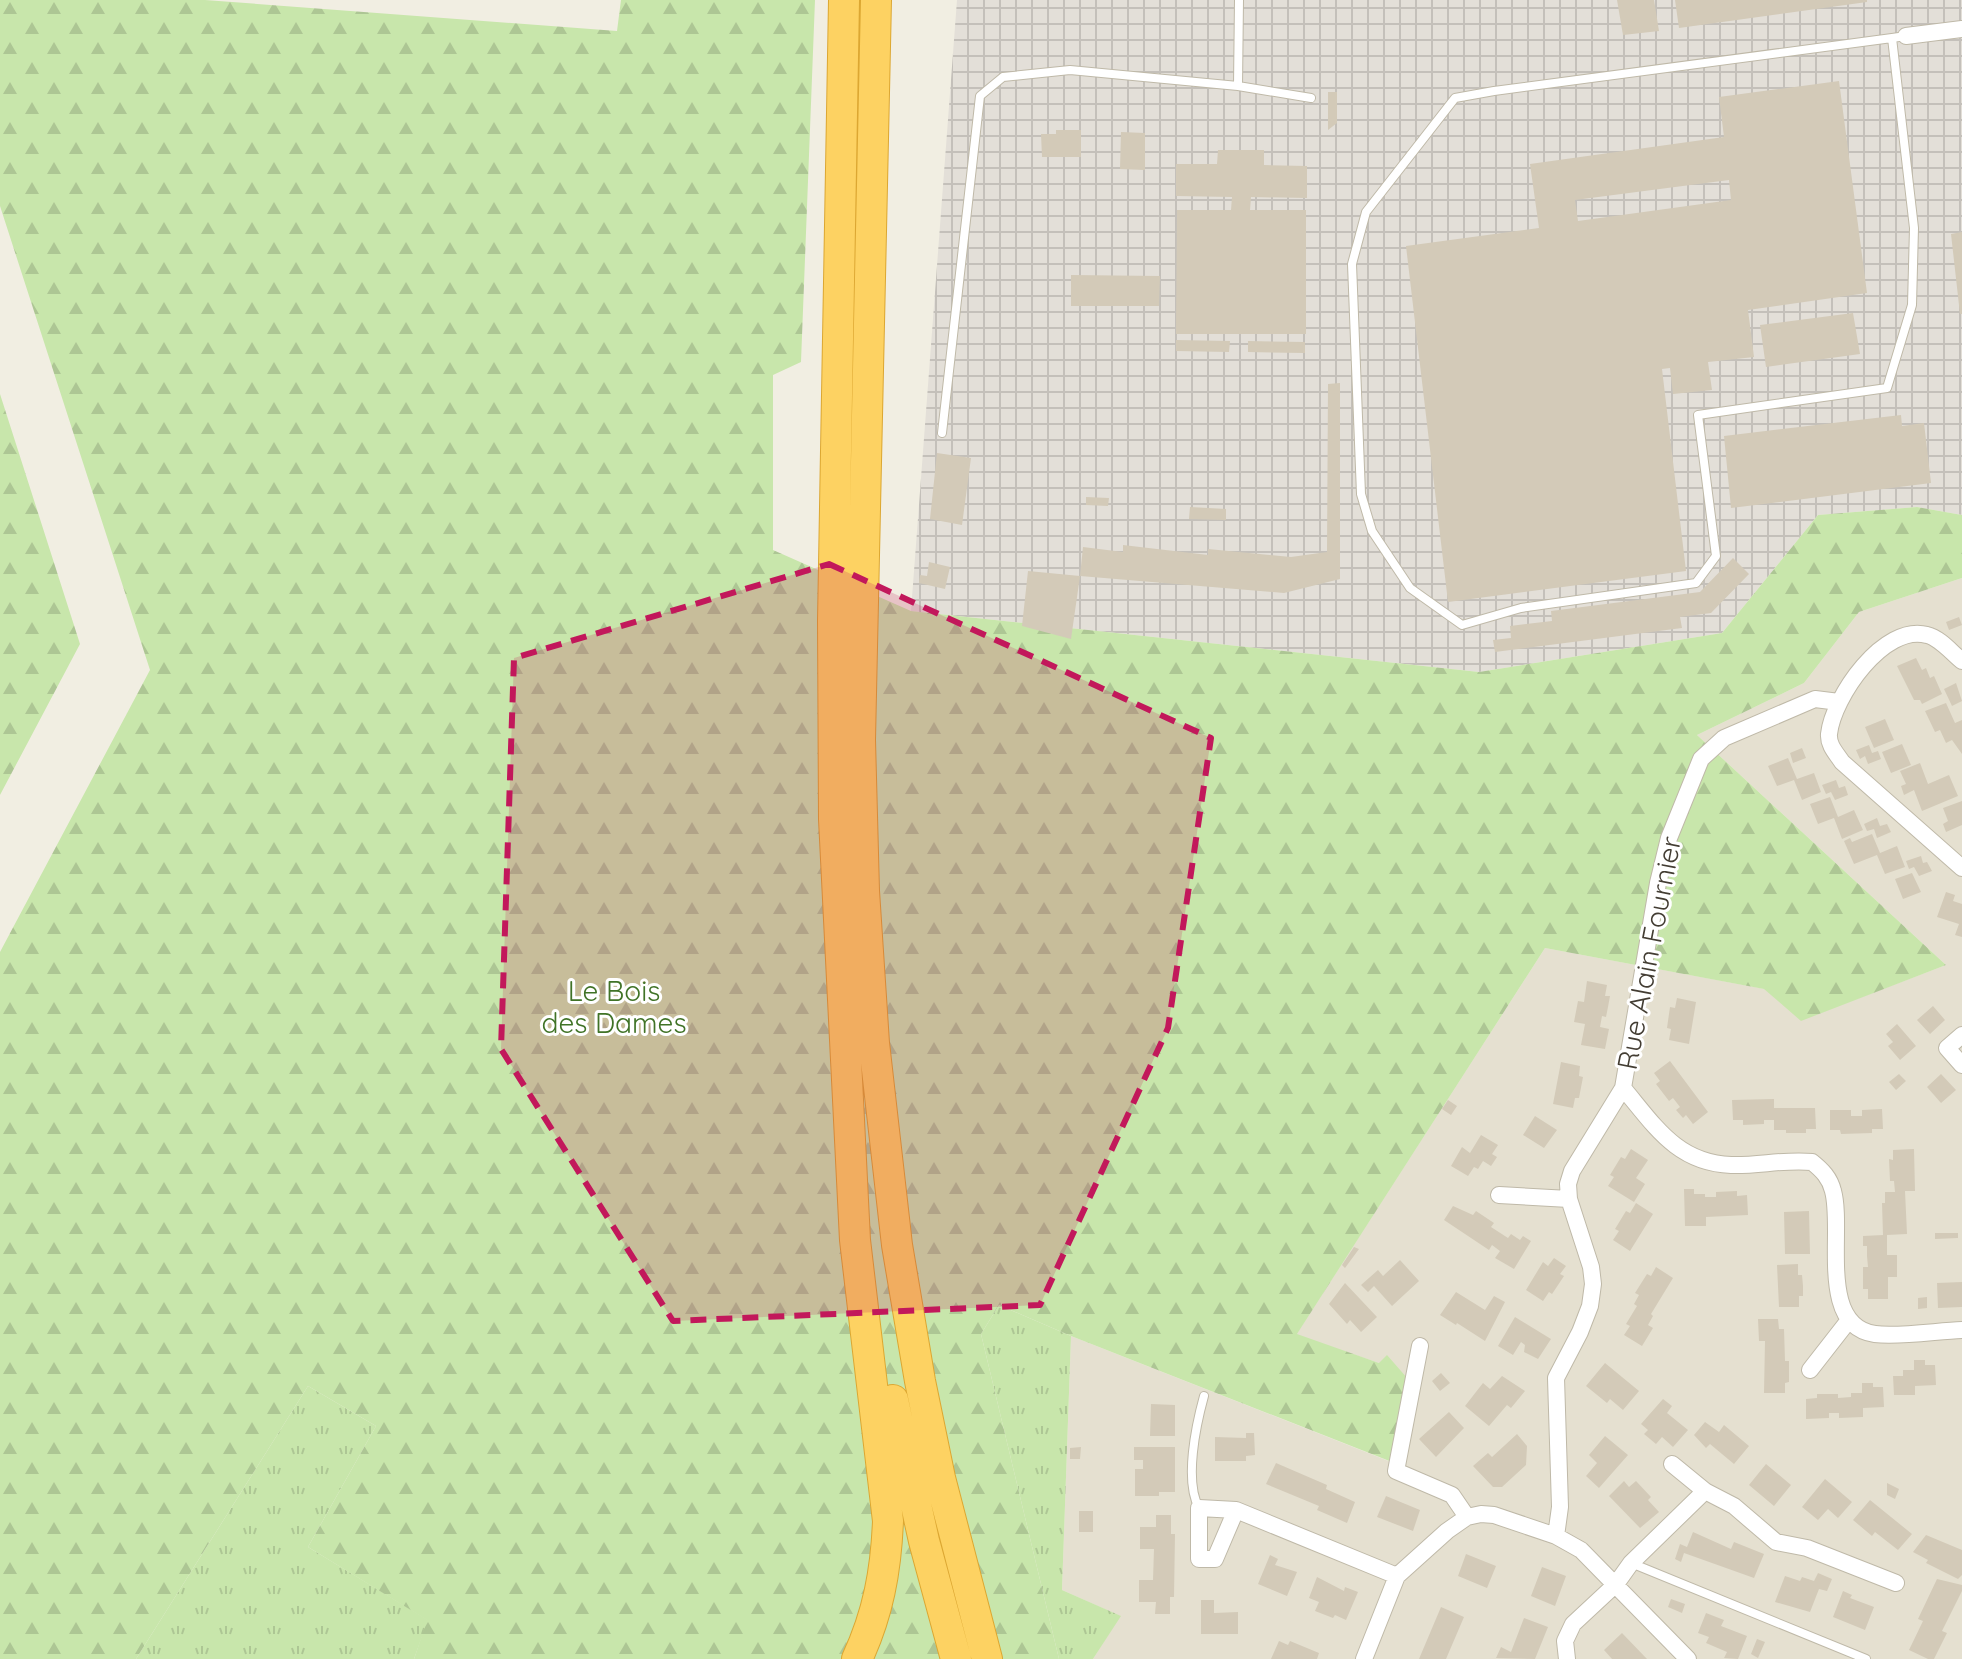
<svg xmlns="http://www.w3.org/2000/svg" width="1962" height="1659" font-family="Quicksand,sans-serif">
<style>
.residential{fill:#e5e0d0}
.industrial{fill:url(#industrial-grid)}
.grass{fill:url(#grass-tufts)}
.forest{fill:url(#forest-firs)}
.building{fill:#d3cab8;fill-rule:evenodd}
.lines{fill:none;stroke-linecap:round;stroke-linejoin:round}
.lane-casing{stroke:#bfb9a8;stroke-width:10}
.street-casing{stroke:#bfb9a8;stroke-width:18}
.highway-casing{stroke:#dca732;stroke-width:32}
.lane{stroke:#fff;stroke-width:8}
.street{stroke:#fff;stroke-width:16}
.highway{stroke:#fdd262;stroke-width:30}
.marked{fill:#c2185b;fill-opacity:0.2;stroke:#c2185b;stroke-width:6;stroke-dasharray:16 10;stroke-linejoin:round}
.labels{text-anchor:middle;stroke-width:6;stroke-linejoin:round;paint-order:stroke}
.street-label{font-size:28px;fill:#433d33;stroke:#fff}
.park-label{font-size:28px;fill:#407327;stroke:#fff}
</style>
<defs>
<pattern id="industrial-grid" width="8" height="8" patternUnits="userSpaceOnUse" patternTransform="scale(2)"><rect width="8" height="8" fill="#e3dfd8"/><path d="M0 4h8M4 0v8" fill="none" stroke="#c4c0ba"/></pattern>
<pattern id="grass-tufts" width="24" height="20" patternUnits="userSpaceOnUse" patternTransform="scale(2)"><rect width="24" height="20" fill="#c8e6ab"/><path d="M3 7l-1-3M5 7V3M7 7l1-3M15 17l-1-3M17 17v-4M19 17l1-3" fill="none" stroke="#adc694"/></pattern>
<pattern id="forest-firs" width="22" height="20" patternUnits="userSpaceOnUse" patternTransform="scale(2)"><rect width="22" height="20" fill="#c8e6ab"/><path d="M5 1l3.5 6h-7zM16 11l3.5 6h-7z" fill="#adc694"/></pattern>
</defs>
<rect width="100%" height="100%" fill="#f1eee2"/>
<path class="residential" d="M1962 578V1659H1093L1120 1616 1062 1590 1071 1336 1391 1462 1379 1363 1296 1335 1545 948 1765 989 1801 1020 1946 965 1697 735 1804 683 1859 612Z"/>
<path class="industrial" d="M957 0H1962V515L1917 507 1818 515 1722 633 1479 672 911 611Z"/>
<path class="grass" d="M999 1305 1071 1336 1062 1590 1121 1616 1093 1659H1059L981 1334Z
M308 1386 376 1426 308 1547 428 1620 414 1659H136Z"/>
<path class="forest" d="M0 0H205L617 31 621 0H815L801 362 773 375V550L911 611 1479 672 1722 633 1818 515 1917 507 1962 515V578L1859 612 1804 683 1697 735 1946 965 1801 1021 1764 989 1545 948 1297 1334 1379 1363 1387 1355 1408 1379 1392 1462 1071 1336 999 1305 981 1334 1059 1659H414L427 1620 308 1547 376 1426 308 1386 136 1659H0V952L150 670 0 206Z
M0 394 80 644 0 795Z"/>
<path class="building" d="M1617 0H1654L1659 31 1623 35Z
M1675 0H1867V2L1679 28Z
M1839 81 1867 293 1748 310 1754 357 1708 362 1712 390 1673 394 1670 368 1662 369 1686 571 1448 602 1406 246 1539 228 1530 164 1724 137 1719 97ZM1729 180 1731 200 1578 221 1575 200Z
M1328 92H1337V123L1328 130Z
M1056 130H1081V157H1042L1041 134H1056Z
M1121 132 1145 133V170L1120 169Z
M1218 150H1264V165L1307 166V198L1251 197 1250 210H1306V334H1176L1177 210H1231L1232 197 1176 196V164H1217Z
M1962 232V314H1960L1951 234Z
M1071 275 1160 276 1159 306H1071Z
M1853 313 1860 354 1766 367 1760 325Z
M1176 340 1230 341 1229 352 1176 351Z
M1248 341 1305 342V353L1248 352Z
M1340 383V579L1284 593 1080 576 1083 547 1123 552V545L1208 555V549L1291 557 1327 552 1328 384Z
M1901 415 1902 426 1924 423 1931 483 1731 508 1724 436Z
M937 453 971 458 962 525 930 519Z
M1086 497 1109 498 1108 506 1086 505Z
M1190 507 1226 509V520L1189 519Z
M1733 558 1749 574 1711 613 1680 617 1682 628 1495 652 1493 640 1511 638 1510 626 1552 621 1551 611 1700 592Z
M929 562 950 567 945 589 919 583 920 575 927 576Z
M1028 571 1080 576 1071 639 1022 626Z
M1959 617 1962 625 1949 630 1946 622Z
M1916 658 1922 670 1926 668 1930 678 1934 676 1942 694 1922 704 1920 700H1914L1897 666Z
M1956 683 1962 701 1952 706 1944 689Z
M1946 703 1955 723 1962 720V754L1952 740 1946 743 1940 730 1935 732 1925 711Z
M1885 719 1894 740 1874 748 1865 727Z
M1902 744 1911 765 1891 773 1882 752Z
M1869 745 1872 753 1878 751 1881 759 1868 764 1865 756 1860 759 1856 750Z
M1802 748 1806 758 1793 763 1790 753Z
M1788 758 1797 779 1814 773 1821 792 1802 800 1794 780 1777 786 1768 766Z
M1920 763 1928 784 1949 775 1958 796 1922 811 1914 790 1904 795 1901 786 1906 784 1900 771Z
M1836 780 1839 788 1845 786 1848 795 1835 800 1831 792 1826 794 1822 785Z
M1830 797 1838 817 1854 810 1863 830 1842 839 1834 818 1818 824 1810 804Z
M1962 801V825L1946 832 1943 824 1948 821 1943 808Z
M1877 818 1880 826 1887 824 1891 832 1877 838 1874 829 1867 831 1864 824Z
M1872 834 1880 853 1897 846 1905 867 1885 874 1877 855 1854 864 1844 841 1850 838 1852 842Z
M1921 856 1923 863 1927 862 1932 871 1919 876 1914 867 1909 869 1906 861Z
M1912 873 1921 892 1903 899 1895 879Z
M1946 892 1955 895 1953 901 1962 904V937L1955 935 1959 924 1937 917Z
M1587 981 1607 985 1605 996H1610L1608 1007 1606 1017 1602 1016 1600 1027 1609 1029 1605 1049 1581 1045 1585 1024 1574 1022 1578 1001 1584 1002Z
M1677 998 1696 1002 1689 1044 1669 1040 1671 1029 1667 1028 1670 1007 1675 1008Z
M1933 1006 1945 1020 1930 1034 1917 1020Z
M1897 1024 1916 1046 1900 1060 1888 1046 1893 1042 1886 1034Z
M1670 1061 1708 1112 1693 1124 1686 1115 1683 1118 1676 1110 1680 1107 1673 1098 1669 1101 1656 1084 1660 1081 1654 1073Z
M1561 1062 1580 1066 1579 1076 1583 1077 1579 1098H1575L1573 1108 1553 1104Z
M1899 1074 1906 1081 1896 1090 1889 1082Z
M1941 1074 1956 1090 1941 1103 1927 1087Z
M1774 1099V1108H1815L1816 1129H1806V1133H1786V1130H1774V1120H1764V1124L1743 1125V1120H1733L1732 1100Z
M1448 1100 1457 1106 1451 1115 1442 1109Z
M1882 1109 1883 1129H1872V1133L1841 1134 1840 1130H1830V1110H1851V1116H1862V1110Z
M1535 1116 1557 1130 1544 1148 1523 1135Z
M1481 1135 1498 1145 1492 1154 1497 1157 1491 1166 1483 1161 1478 1169 1474 1167 1468 1176 1451 1166 1462 1147 1470 1153Z
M1631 1149 1648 1160 1636 1178 1645 1184 1634 1202 1608 1186 1614 1177 1610 1175 1621 1157 1625 1159Z
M1914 1149 1915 1191H1905L1907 1234 1887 1235V1255H1897V1277H1888V1299H1868V1289H1863V1267H1868L1867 1256V1246H1863V1236L1883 1235 1882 1203H1885V1192H1895L1894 1181H1890L1889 1159 1893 1160V1150Z
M1684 1189H1694V1194H1705V1197H1716V1192L1737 1191V1196L1747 1195 1748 1215 1706 1217V1226H1685Z
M1636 1203 1653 1214 1630 1251 1613 1240 1619 1231 1615 1229 1626 1211 1630 1213Z
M1453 1206 1473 1215 1476 1211 1494 1223 1491 1227 1508 1238 1511 1234 1520 1240 1523 1236 1531 1241 1514 1269 1495 1258 1500 1251 1492 1245 1489 1250 1444 1220Z
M1809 1211 1810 1254H1785L1784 1212Z
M1935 1233H1958V1238L1935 1239Z
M1354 1247 1359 1249 1345 1268 1342 1265Z
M1554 1258 1566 1266 1560 1274 1564 1276 1552 1294 1549 1292 1543 1301 1526 1290 1543 1262 1548 1266Z
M1400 1260 1419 1281 1392 1306 1374 1286 1368 1292 1361 1285 1378 1270 1383 1276Z
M1798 1264V1275H1802L1803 1286V1296H1799V1307H1779L1777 1265Z
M1656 1267 1673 1278 1651 1314 1653 1316 1648 1325 1653 1328 1642 1346 1624 1335 1630 1326 1626 1324 1637 1306 1634 1304 1639 1295 1635 1293 1647 1274 1651 1276Z
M1962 1282V1307L1938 1308 1937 1283Z
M1345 1283 1377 1317 1361 1332 1350 1320 1347 1324 1329 1304Z
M1456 1292 1485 1310 1494 1296 1505 1302 1485 1341 1457 1323 1456 1325 1440 1315Z
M1927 1297V1308L1918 1309V1298Z
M1515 1317 1551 1339 1538 1359 1524 1352 1525 1345 1521 1342 1513 1355 1498 1346Z
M1758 1319H1778L1779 1329H1784L1785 1361H1789V1382L1785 1383V1393H1764L1765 1341H1759Z
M1914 1360H1925V1365H1935L1936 1385 1915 1386V1395H1894L1893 1376H1903V1370H1914Z
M1605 1363 1639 1391 1623 1410 1610 1399 1607 1403 1586 1386Z
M1441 1373 1450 1383 1440 1391 1432 1381Z
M1502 1376 1525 1391 1511 1408 1507 1405 1489 1426 1465 1406 1483 1383 1490 1389Z
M1862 1383H1873V1387H1883L1884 1407 1863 1408V1417L1839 1418V1413H1829V1418L1806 1419V1399L1817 1398V1394H1838V1398L1851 1397V1393H1862Z
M1663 1399 1672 1406 1667 1413 1688 1430 1673 1447 1662 1437 1656 1444 1644 1434 1648 1430 1641 1424Z
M1151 1404 1175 1405V1436H1150Z
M1449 1412 1464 1428 1436 1457 1419 1439Z
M1705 1422 1719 1432 1724 1425 1749 1446 1734 1464 1710 1444 1706 1448 1694 1435Z
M1246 1433H1254L1255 1455 1246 1456V1461H1215V1437L1246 1438Z
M1517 1434 1527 1446 1526 1465 1502 1487H1493L1473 1466 1488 1453 1492 1457Z
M1605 1436 1628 1455 1599 1488 1586 1476 1597 1463 1589 1455Z
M1081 1447 1080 1459H1070V1448Z
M1134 1447H1175V1492H1159V1496H1135V1469H1143V1460H1134Z
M1276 1463 1327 1485 1326 1489 1355 1502 1347 1523 1317 1510 1319 1506 1266 1484Z
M1766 1464 1791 1485 1774 1506 1749 1485Z
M1825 1479 1852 1502 1838 1518 1828 1509 1818 1520 1802 1507Z
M1624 1481 1629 1487 1636 1481 1651 1497 1648 1500 1659 1512 1640 1528 1609 1496Z
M1887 1483 1899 1489 1895 1499 1887 1495Z
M1386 1496 1420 1510 1413 1531 1377 1517Z
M1870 1500 1912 1534 1898 1550 1875 1532 1872 1536 1853 1520Z
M1079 1511H1093V1532H1079Z
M1156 1515H1171V1534H1175L1174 1597H1170V1614H1155L1156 1602H1139V1580H1153L1154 1549H1140V1527H1156Z
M1693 1532 1731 1549 1734 1542 1764 1554 1754 1578 1684 1553 1681 1562 1675 1559 1680 1544 1687 1547Z
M1926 1535 1962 1550V1575L1958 1579 1926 1563 1928 1560 1913 1552Z
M1466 1554 1496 1566 1487 1588 1458 1576Z
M1270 1555 1278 1559 1275 1565 1297 1572 1287 1596 1258 1584Z
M1542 1567 1566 1576 1555 1606 1531 1596Z
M1818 1573 1832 1579 1827 1591 1819 1589 1810 1612 1775 1602 1785 1576 1800 1581 1802 1577 1814 1581Z
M1317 1577 1344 1591 1345 1587 1358 1592 1346 1620 1335 1615 1333 1618 1315 1611 1319 1602 1309 1598Z
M1937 1579 1962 1585V1591L1942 1631 1947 1633 1934 1659H1928L1909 1650 1923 1621 1918 1619Z
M1843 1591 1852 1595 1850 1598 1874 1607 1865 1630 1833 1617Z
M1671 1599 1685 1604 1682 1613 1668 1607Z
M1201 1600H1214V1613L1238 1612V1634H1201Z
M1441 1607 1464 1617 1446 1659H1419Z
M1706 1613 1724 1620 1721 1626 1747 1636 1738 1659 1724 1658 1727 1652 1706 1643 1709 1637 1698 1633Z
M1524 1618 1548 1627 1535 1659 1496 1658 1501 1647 1511 1652Z
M1622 1633 1647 1659H1612L1604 1650Z
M1757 1639 1765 1642 1758 1658 1751 1654Z
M1279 1641 1288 1645 1290 1641 1319 1653 1317 1659H1271Z"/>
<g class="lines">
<defs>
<path id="lane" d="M1892 38 1914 228 1912 305 1887 388 1698 415 1716 556 1696 583 1521 608 1462 625 1410 588 1372 531 1361 494 1352 264 1366 212 1455 98 1494 91 1892 38 1906 36
M1238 86 1239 0
M942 433 980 96 1003 77 1070 70 1238 86 1311 98
M1199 1508C1184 1481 1196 1425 1204 1396
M1631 1563 1866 1659"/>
<path id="street" d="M1906 36 1962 29
M1962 661C1952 653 1940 638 1927 635 1884 623 1833 697 1829 734 1828 745 1836 753 1842 762L1962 868
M1839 702 1815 699 1724 738 1701 759 1669 838 1658 883 1623 1088C1655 1126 1677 1163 1731 1165 1758 1166 1785 1159 1812 1162 1822 1170 1830 1178 1833 1191 1844 1230 1817 1326 1875 1334 1899 1337 1937 1331 1962 1330
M1962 1035 1947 1048 1962 1065
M1499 1195 1569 1199
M1420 1346 1396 1471 1452 1495 1467 1517
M1810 1370 1849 1320
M1672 1464 1705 1491 1734 1506 1776 1542 1807 1548 1896 1583
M1236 1510 1215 1559H1199V1508L1236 1510 1397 1576
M1556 1536 1560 1507 1556 1378 1580 1332 1590 1306 1593 1284 1591 1267 1569 1199 1568 1184 1572 1171 1623 1088
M1364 1659 1397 1576 1447 1531 1467 1517 1481 1514 1494 1515 1556 1536 1581 1550 1688 1659
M1567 1659 1565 1641 1573 1624 1616 1584 1631 1563 1705 1491"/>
<path id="highway" d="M844 0 833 621 834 819 855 1240 888 1521C886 1571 878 1614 857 1659
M876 0 860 740 864 891 874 1043 897 1245 920 1381 940 1478 987 1659
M893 1400 924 1541 956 1659"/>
</defs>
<use href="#lane" class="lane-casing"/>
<use href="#street" class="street-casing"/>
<use href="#highway" class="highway-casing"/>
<use href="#lane" class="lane"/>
<use href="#street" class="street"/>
<use href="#highway" class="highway"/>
</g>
<path class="marked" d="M829 564 1211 738 1168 1028 1040 1305 673 1321 501 1049 514 658Z"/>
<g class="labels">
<g class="street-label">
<text transform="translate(1649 953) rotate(-79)" y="10">Rue Alain Fournier</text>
</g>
<g class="park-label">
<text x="614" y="1001">Le Bois<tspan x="614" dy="32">des Dames</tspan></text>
</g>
</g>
</svg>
